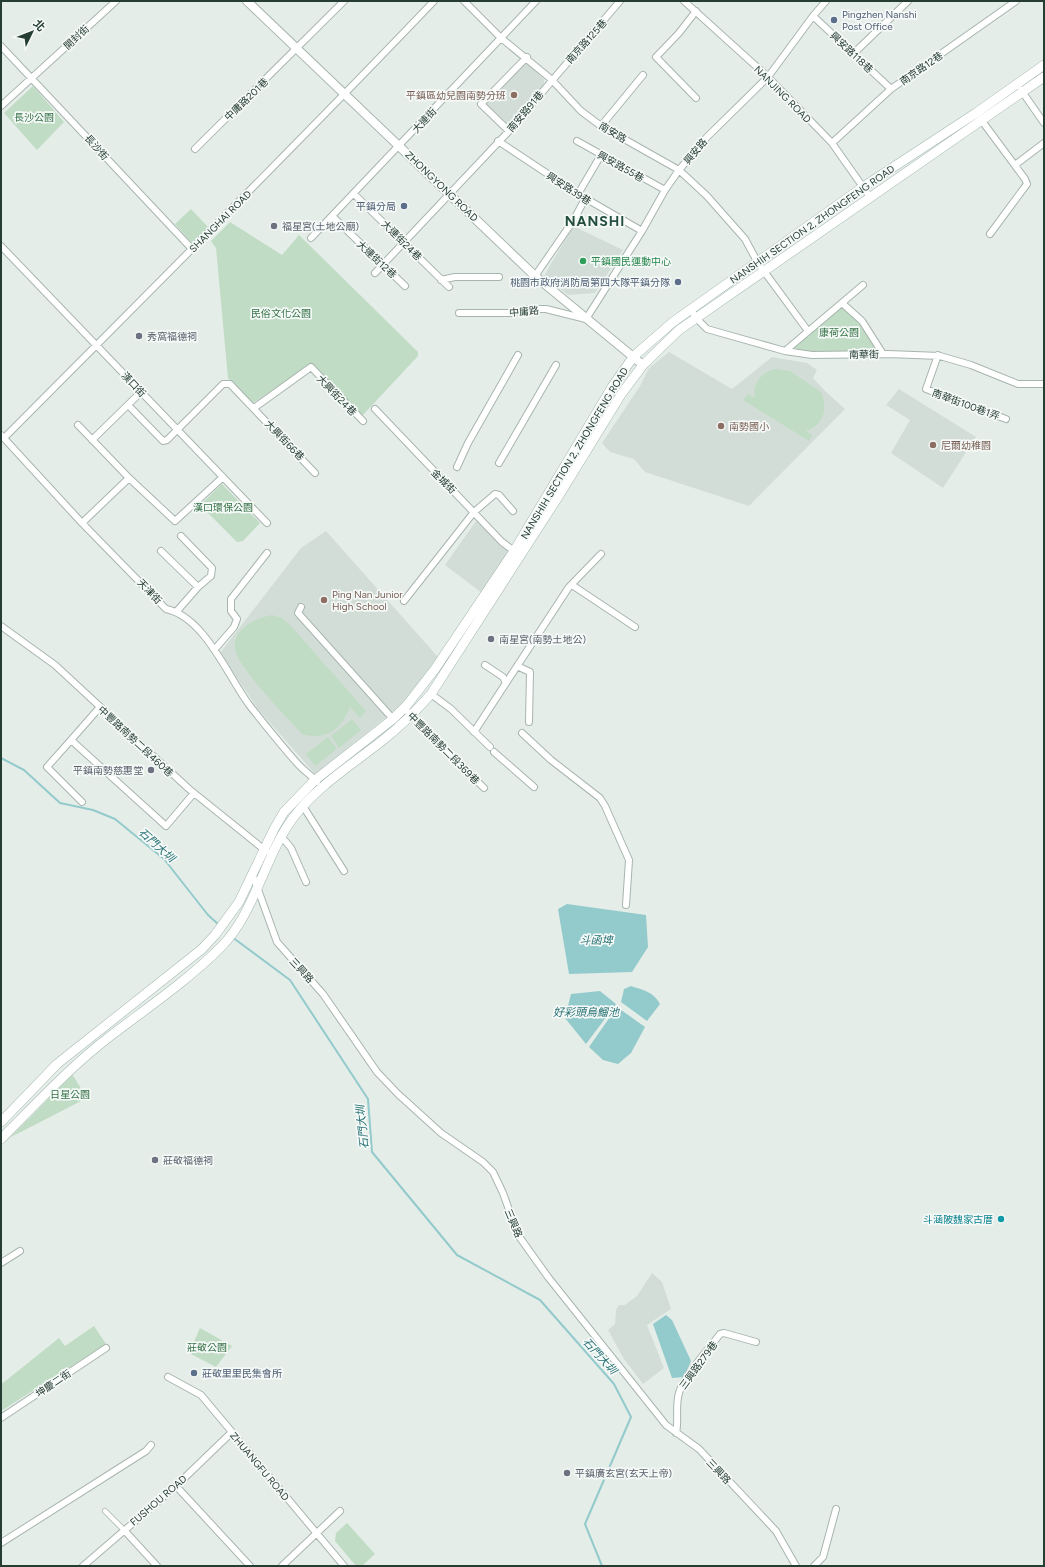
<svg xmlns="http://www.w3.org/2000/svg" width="1045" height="1567" font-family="Figtree,'Noto Sans TC',sans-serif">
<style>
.built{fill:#d3ddd7}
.green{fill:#c0dcc4}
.water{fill:#93cacc}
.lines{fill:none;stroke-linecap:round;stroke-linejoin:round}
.stream{stroke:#93cacc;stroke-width:2}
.pedestrian-casing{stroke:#a8b5ae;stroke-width:6}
.minor-casing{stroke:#a8b5ae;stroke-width:8}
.tertiary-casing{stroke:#a8b5ae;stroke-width:10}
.secondary-casing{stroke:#a4b8af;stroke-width:10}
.pedestrian{stroke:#fff;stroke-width:4.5}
.minor{stroke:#fff;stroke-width:6}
.tertiary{stroke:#fff;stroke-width:8}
.secondary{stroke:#fff;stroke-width:9}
.service-dot{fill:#5c6f8a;stroke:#f5f9f7;stroke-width:1.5}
.education-dot{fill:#8d6e63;stroke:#f5f9f7;stroke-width:1.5}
.worship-dot{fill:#6b7280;stroke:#f5f9f7;stroke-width:1.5}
.leisure-dot{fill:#2e9e5b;stroke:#f5f9f7;stroke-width:1.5}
.culture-dot{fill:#0f9aa8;stroke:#f5f9f7;stroke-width:1.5}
.labels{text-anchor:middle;stroke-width:3.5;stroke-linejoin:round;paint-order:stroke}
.service-label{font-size:10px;fill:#4e5e75;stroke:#f5f9f7;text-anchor:start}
.street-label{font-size:10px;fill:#263d34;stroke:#f5f9f7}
.education-label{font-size:10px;fill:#785e54;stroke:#f5f9f7;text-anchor:start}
.park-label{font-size:10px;fill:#337044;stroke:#f5f9f7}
.worship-label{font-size:10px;fill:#5b616d;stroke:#f5f9f7;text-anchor:start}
.leisure-label{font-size:10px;fill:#27864d;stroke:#f5f9f7;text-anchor:start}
.culture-label{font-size:10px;fill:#0d838f;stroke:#f5f9f7;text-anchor:end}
.water-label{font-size:11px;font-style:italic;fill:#257074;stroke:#f5f9f7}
.district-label{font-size:14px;font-weight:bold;letter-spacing:1px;fill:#234e3e;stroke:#f5f9f7}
</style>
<rect width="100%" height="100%" fill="#e5ede8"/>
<path class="built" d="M525 62 544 79V84L508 126 484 105Z
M573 226 623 250 595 293 568 295 544 276Z
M669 352 732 389 772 357 807 363 817 370 813 378 825 391 845 409 749 506 645 472 634 459 610 452 602 443 640 386 649 368Z
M899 389 976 437 943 488 891 453 910 420 886 405Z
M476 521 510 551 482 593 445 565Z
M326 531 438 657 405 702 315 774 258 709 220 653 301 548Z
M652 1273 662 1282 671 1309 647 1325 664 1368 643 1384 624 1359 608 1330 615 1324 616 1310 619 1305H625L637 1296Z"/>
<path class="green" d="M33 86 64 122 37 150 4 113Z
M191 209 208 227 192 243 175 224Z
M230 222 282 255 299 235 418 352V356L362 416 311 364 253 403 228 378 216 248 211 241Z
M842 303 883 354 785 351Z
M775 369 790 371 821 392C828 409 824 425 806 431L812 435 809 441 743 400 748 394 755 398C752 383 761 373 775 369Z
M222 484 260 523 243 541 237 542 200 505Z
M272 615 282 618 290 625 366 711 360 718 350 707C341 730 326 741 302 734 286 716 242 672 236 652 229 631 255 618 272 615Z
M352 719 361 730 339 748 331 736Z
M328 737 337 749 315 766 306 754Z
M72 1074 87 1098 11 1137Z
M94 1326 106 1344 1 1411V1382L3 1383 59 1338 65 1346Z
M200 1328 232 1346 216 1367 189 1353Z
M347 1523 375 1554 362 1566H356L335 1541 336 1533Z"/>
<path class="water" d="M567 904 646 915 648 947 632 972 569 974 558 909Z
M631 986C643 990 654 992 660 1004L647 1021 621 1002 624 989Z
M600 991 616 1004 586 1044 565 1018 571 994Z
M617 1007 645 1027 631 1053 618 1064 603 1060 589 1047Z
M666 1315 672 1320 691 1361 684 1377 672 1378 653 1324Z"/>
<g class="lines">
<path class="stream" d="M1 758 24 770 60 803 93 810 115 819 164 859 208 915 218 924
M232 937 290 980 368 1099 372 1152 457 1255 540 1300 614 1384 631 1417 585 1524 602 1566"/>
<defs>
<path id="pedestrian" d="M105 1511 124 1530"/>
<path id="minor" d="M464 1 501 38 551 79 581 111 601 126 679 170 707 196 745 239 758 263 808 331
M684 1 768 77 832 143 870 197
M696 11 679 33 656 57 696 98
M813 16 891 89
M1 46 192 249
M853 54 908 1
M1021 90 1044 123
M1 106 116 1
M982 121 1025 179 1027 184 990 234
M601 126 643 75
M509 131 481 104 527 57
M498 141 578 194 642 231
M577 141 665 190
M832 143 891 89 1016 1
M195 149 344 1
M1015 165 1044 143
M354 194 449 287
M578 194 601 155
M332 216 405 286
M311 238 536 1
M1 246 267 523
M375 273 509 131 620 1
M535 276 573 221 585 199
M441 280 455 277H499
M842 303 862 321 883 354
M691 309 696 318 707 329 785 351 812 355 888 354 940 356 971 365 1018 384H1044
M459 313H513L528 309H546L586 319 642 231 665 190 679 170 707 137 768 77 813 16 826 1
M785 351 863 285
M938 355 926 389 1006 419
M128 405 163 441 167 440 223 384H230L315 473
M254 408 311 367 363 421
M375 409 502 542 514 551
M78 425 129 478 175 521 223 477
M1 435 82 523 166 609C205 617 228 677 250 706 265 725 281 745 297 763 303 770 311 775 317 782
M4 438C148 293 293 149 434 1
M92 440 141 392
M499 463 556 365
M457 467 468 443 518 355
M82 523 129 478
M161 551 198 587
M572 585 635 627
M404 601 474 512 495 494 499 495 513 511
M301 607 298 613 393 719
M177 611 198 587 211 576 212 568 181 536
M1 626 55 665 189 789 266 851
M215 649 234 627 237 619 231 611V599L267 553
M517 666 530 672 529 722
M506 683 569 587 601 554
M431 694 451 709 490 747
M100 707 71 740 166 826 194 793
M404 708 484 788
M474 732 506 683 503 677 485 665
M522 733 551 760 600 798 605 806 629 860 626 905
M71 740 47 767 82 802
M494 752 534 787
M303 806 344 871
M281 836 291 848 306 882
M252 873 277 942 323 994 377 1072 398 1094 441 1133 483 1162 493 1172 503 1193 518 1235 548 1277 666 1425 699 1449 776 1531 796 1566
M1 1263 20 1251
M168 1377 201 1395 344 1566
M1 1418 106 1348
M676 1433C679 1420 675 1406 679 1393 683 1377 709 1349 720 1334L724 1333 756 1342
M176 1486 250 1566
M124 1530 157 1566
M1 1543 146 1451 151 1445
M83 1566 176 1486 232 1432
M282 1566 340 1511
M814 1566 823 1557 836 1509"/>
<path id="tertiary" d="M247 1 535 276 643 365"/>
<path id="secondary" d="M1 1122 57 1064 202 949 215 935 239 902 274 829 284 812 315 780 393 719 407 705 435 669 514 551 612 387 634 356 673 322 863 187 976 113 1044 65
M1 1139C36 1104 69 1068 109 1037 147 1008 187 981 221 947 255 913 265 855 293 818 317 786 353 764 383 740 401 726 416 711 431 694L558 497 622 393 643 365 679 330 1044 77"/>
</defs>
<use href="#pedestrian" class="pedestrian-casing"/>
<use href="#minor" class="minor-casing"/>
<use href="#tertiary" class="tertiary-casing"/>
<use href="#secondary" class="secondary-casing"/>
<use href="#pedestrian" class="pedestrian"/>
<use href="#minor" class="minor"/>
<use href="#tertiary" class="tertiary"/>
<use href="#secondary" class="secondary"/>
</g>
<g class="service-dot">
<circle cx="834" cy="20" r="4"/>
<circle cx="404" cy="206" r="4"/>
<circle cx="678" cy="282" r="4"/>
<circle cx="194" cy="1373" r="4"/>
</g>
<g class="education-dot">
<circle cx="514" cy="95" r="4"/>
<circle cx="721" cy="426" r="4"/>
<circle cx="933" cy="445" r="4"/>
<circle cx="324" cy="600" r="4"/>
</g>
<g class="worship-dot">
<circle cx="274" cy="226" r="4"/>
<circle cx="139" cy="336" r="4"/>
<circle cx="491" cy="639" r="4"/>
<circle cx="151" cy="770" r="4"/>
<circle cx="155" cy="1160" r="4"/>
<circle cx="567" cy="1473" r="4"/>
</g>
<circle class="leisure-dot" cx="583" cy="261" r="4"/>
<circle class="culture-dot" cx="1001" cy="1219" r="4"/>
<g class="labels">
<g class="service-label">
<text x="842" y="18">Pingzhen Nanshi<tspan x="842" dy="12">Post Office</tspan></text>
<text x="396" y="210" text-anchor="end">平鎮分局</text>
<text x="670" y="286" text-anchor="end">桃園市政府消防局第四大隊平鎮分隊</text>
<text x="202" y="1377">莊敬里里民集會所</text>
</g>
<g class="street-label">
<text transform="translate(76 37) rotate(-43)" y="4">開封街</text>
<text transform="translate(586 41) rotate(-48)" y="4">南京路125巷</text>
<text transform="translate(852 52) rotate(43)" y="4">興安路118巷</text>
<text transform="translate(921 68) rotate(-35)" y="4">南京路12巷</text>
<text transform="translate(783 94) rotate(45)" y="4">NANJING ROAD</text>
<text transform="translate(246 99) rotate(-44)" y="4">中庸路201巷</text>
<text transform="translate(525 111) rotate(-50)" y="4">南安路91巷</text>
<text transform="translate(424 120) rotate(-47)" y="4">大連街</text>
<text transform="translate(613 132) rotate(31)" y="4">南安路</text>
<text transform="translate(97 147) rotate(48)" y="4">長沙街</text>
<text transform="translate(695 151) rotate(-50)" y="4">興安路</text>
<text transform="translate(621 166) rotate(29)" y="4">興安路55巷</text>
<text transform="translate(442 186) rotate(44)" y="4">ZHONGYONG ROAD</text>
<text transform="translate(569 188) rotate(33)" y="4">興安路39巷</text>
<text transform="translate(220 221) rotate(-45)" y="4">SHANGHAI ROAD</text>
<text transform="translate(812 224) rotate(-35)" y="4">NANSHIH SECTION 2, ZHONGFENG ROAD</text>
<text transform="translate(402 240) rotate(45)" y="4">大連街24巷</text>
<text transform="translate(377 259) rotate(43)" y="4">大連街12巷</text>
<text transform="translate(524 311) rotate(-5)" y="4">中庸路</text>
<text transform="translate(864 354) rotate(-1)" y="4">南華街</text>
<text transform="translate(134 384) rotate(46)" y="4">漢口街</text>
<text transform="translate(337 395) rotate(46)" y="4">大興街24巷</text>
<text transform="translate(966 404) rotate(20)" y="4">南華街100巷1弄</text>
<text transform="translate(285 440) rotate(46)" y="4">大興街66巷</text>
<text transform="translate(574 453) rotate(-59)" y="4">NANSHIH SECTION 2, ZHONGFENG ROAD</text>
<text transform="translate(444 481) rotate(45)" y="4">金城街</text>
<text transform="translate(150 591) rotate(46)" y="4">天津街</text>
<text transform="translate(136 741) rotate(43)" y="4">中豐路南勢二段460巷</text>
<text transform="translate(444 748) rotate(45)" y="4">中豐路南勢二段369巷</text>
<text transform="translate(302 970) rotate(47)" y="4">三興路</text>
<text transform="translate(514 1223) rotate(67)" y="4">三興路</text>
<text transform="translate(698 1365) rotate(-54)" y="4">三興路279巷</text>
<text transform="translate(53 1383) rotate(-34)" y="4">坤慶二街</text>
<text transform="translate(260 1466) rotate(50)" y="4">ZHUANGFU ROAD</text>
<text transform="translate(719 1471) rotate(46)" y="4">三興路</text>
<text transform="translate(158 1500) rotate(-41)" y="4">FUSHOU ROAD</text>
</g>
<g class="education-label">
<text x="506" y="99" text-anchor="end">平鎮區幼兒園南勢分班</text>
<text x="729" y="430">南勢國小</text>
<text x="941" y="449">尼爾幼稚園</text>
<text x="332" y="598">Ping Nan Junior<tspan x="332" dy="12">High School</tspan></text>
</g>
<g class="park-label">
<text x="34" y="121">長沙公園</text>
<text x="281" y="317">民俗文化公園</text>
<text x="839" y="336">康荷公園</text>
<text x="223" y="511">漢口環保公園</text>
<text x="70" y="1098">日星公園</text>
<text x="207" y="1351">莊敬公園</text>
</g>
<g class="worship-label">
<text x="282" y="230">福星宮(土地公廟)</text>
<text x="147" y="340">秀窩福德祠</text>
<text x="499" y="643">南星宮(南勢土地公)</text>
<text x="143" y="774" text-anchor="end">平鎮南勢慈惠堂</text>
<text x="163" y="1164">莊敬福德祠</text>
<text x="575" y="1477">平鎮廣玄宮(玄天上帝)</text>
</g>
<g class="leisure-label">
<text x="591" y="265">平鎮國民運動中心</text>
</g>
<g class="culture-label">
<text x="993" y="1223">斗涵陂魏家古厝</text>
</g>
<g class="water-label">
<text transform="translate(157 845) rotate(42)" y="4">石門大圳</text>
<text x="596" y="944">斗函埤</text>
<text x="586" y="1016">好彩頭烏鰡池</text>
<text transform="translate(362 1127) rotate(-96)" y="4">石門大圳</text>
<text transform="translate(600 1356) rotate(48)" y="4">石門大圳</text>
</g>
<g class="district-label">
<text x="595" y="226">NANSHI</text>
</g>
</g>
<rect width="1045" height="1567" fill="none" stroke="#263d34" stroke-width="4"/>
<g transform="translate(32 32) rotate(47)" stroke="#f5f9f7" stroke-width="3" paint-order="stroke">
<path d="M0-3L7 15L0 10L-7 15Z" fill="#263d34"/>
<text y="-6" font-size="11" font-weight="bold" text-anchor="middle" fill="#263d34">北</text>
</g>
</svg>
